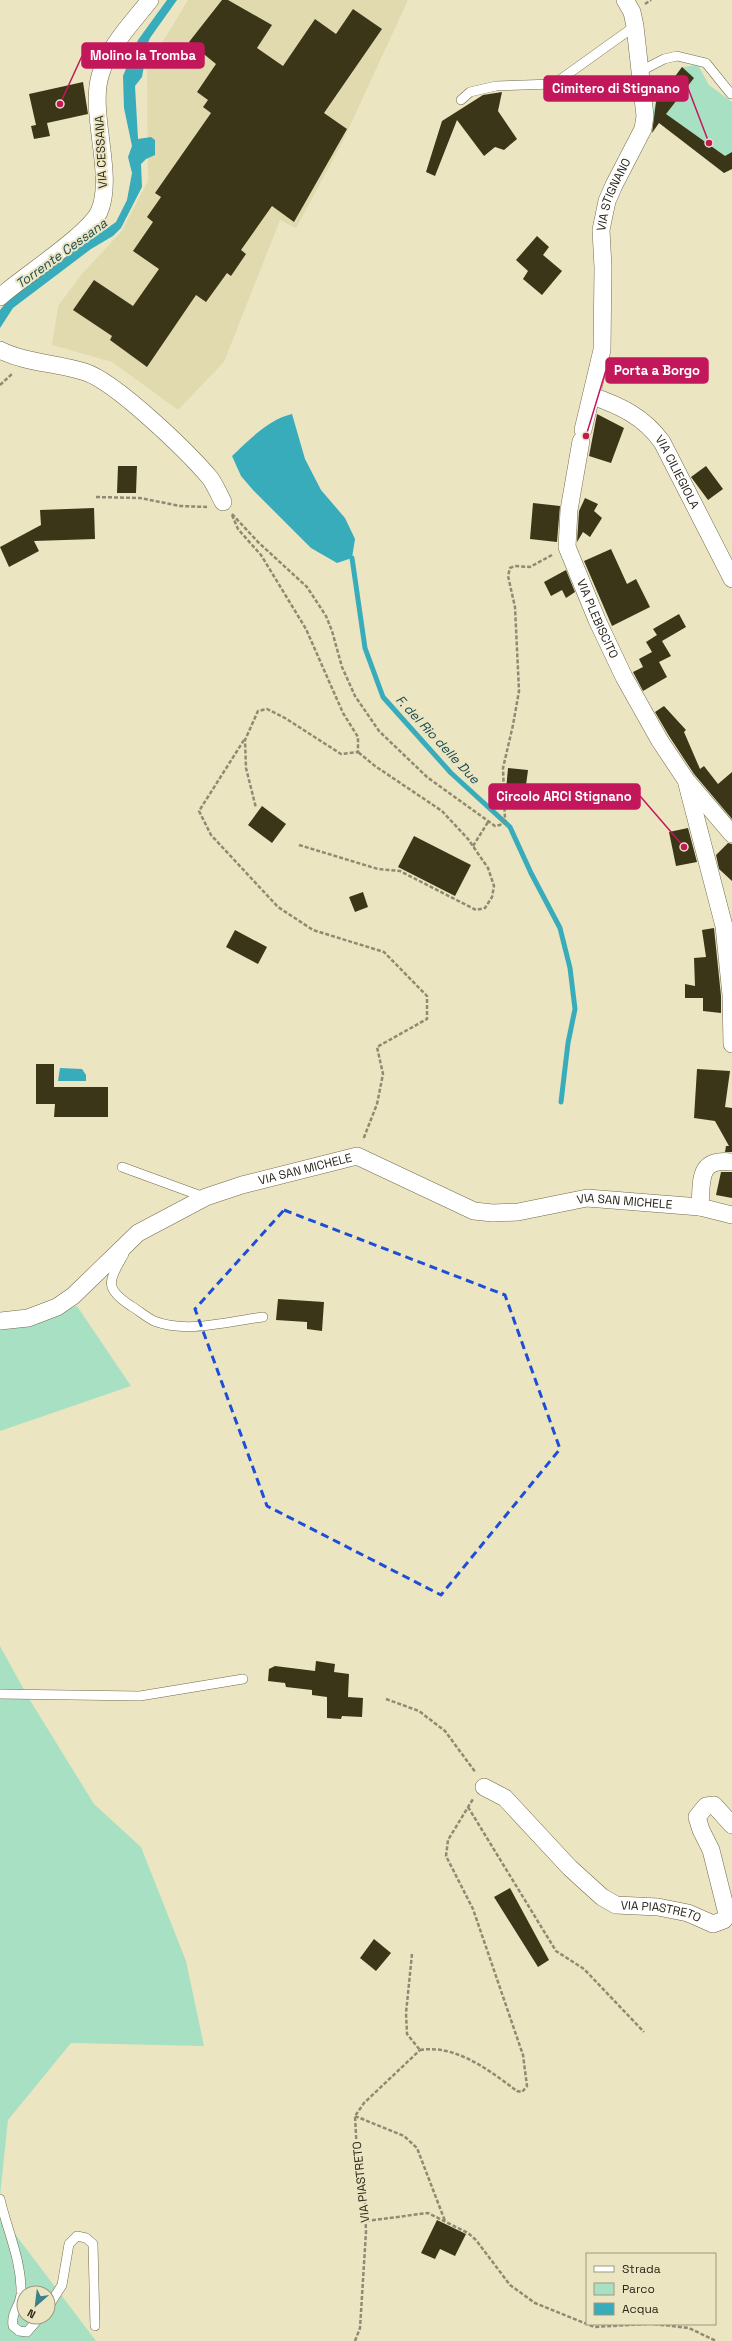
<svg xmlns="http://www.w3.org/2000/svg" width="732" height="2341" font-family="'Space Grotesk',sans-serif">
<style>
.built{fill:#e1daaf}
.green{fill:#a8e0c3;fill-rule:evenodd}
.water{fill:#38acbb}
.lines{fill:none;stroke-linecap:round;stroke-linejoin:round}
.stream{stroke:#38acbb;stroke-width:5}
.building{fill:#3b3618}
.service-casing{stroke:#706b4b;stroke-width:10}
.minor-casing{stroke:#706b4b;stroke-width:18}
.path{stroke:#908a72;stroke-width:2.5;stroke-dasharray:4 2;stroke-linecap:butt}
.service{stroke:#fff;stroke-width:9}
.minor{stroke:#fff;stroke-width:17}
.marked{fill:none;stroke:#1d4ed8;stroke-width:3;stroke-dasharray:8 5;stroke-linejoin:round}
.labels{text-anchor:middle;stroke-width:4;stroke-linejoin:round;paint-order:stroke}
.street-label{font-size:12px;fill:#2a271a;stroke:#ece5c2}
.water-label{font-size:13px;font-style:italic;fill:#194a51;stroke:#ece5c2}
.leader{fill:none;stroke:#c2185b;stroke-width:1.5}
.callout-dot{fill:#c2185b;stroke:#ece5c2;stroke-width:1.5}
.callout{fill:#c2185b;stroke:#c2185b;stroke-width:1.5}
.callout-label{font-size:13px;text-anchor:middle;font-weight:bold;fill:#fff}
</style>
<rect width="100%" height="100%" fill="#ece5c2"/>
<path class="built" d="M188 0H408L342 143 296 228 280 220 224 362 178 410 112 362 52 345 58 306 81 275 121 232 148 181 147 68Z"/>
<path class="green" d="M698 65 709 85 732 102V169L724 173 652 117 655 104 682 67Z
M77 1306 131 1386 0 1431V1329Z
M0 1646 28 1697 94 1804 141 1847 186 1961 204 2046 71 2043 8 2120 0 2196Z
M0 2214 96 2341H0ZM24 2293H48V2317H24Z"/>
<path class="water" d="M167 0H177L150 38 142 57 145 61 142 77 135 86 138 139 151 137 155 140V155L146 159 141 164 142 187 121 228 113 236 91 249 13 308 0 328V310L10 298 35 278 116 222 127 200 132 173 128 157 132 146 124 108 123 76 138 40Z
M292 414 305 459 321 490 345 518 355 539 352 558 337 563 311 548 253 490 241 476 232 456C249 440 269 419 292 414Z
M60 1068 82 1069 86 1075V1081H58Z"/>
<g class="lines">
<path class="stream" d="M352 558 365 648 383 697 451 773 510 827 531 873 560 928 570 968 575 1009 568 1043 561 1102"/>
</g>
<path class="building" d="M222 0H228L272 25 257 48 283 66 315 19 336 34 353 9 382 29 324 113 347 129 294 222 272 206 241 250 246 254 231 276 227 273 206 302 196 295 147 367 110 340 112 336 73 310 94 280 133 306 159 269 133 251 153 222 147 217 161 197 155 193 211 113 203 107 208 100 197 92 216 64 189 42Z
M682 67 694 78 666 114 725 156 732 152V169L724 173 659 123 652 133 656 102Z
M83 82 88 114 47 123 50 136 34 139 31 126 36 125 29 94Z
M502 92 498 111 517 139 504 150 495 147 484 156 457 120 435 176 426 172 442 121 483 95Z
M537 236 549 247 543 255 562 271 542 295 523 279 528 271 516 260Z
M597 414 624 428 611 463 589 456Z
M118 466H137L136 493H117Z
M706 466 723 489 708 500 691 477Z
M585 498 598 504 594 511 602 518 590 537 583 532 577 542 579 511Z
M533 503 560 506 557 542 530 539Z
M94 508 95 539 34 541 39 551 9 567 0 547 41 525 40 510Z
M611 549 627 584 636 579 650 607 612 626 584 561Z
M566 570 575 592 566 598 562 590 551 596 544 582Z
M679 614 686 627 662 641 671 656 659 662 667 677 643 691 633 672 643 667 639 659 652 652 646 642 657 635 653 629Z
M664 706 686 730 684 732 700 769 704 766 718 784 732 772V819L694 774 669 736 655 712Z
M508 768 528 770 525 793 506 790Z
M262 806 286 824 272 843 248 825Z
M688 828 697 862 676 866 669 832Z
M414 836 471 865 455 896 398 867Z
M728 843 732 844V881L719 869 716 855Z
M363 892 368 907 355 912 349 897Z
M714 928 721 996V1013L703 1011V998H685V984L695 986 694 958 706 957 702 930Z
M235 930 267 947 258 964 226 947Z
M36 1064H54V1087H108V1117H54L55 1104H36Z
M697 1069 730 1071 725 1107 732 1108V1152H725L726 1146H729L715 1121 694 1118Z
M721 1172H732V1198L716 1195Z
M278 1299 324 1302 322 1331 307 1329V1322L276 1320Z
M316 1661 335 1664 334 1672 349 1674 348 1697 363 1698 362 1717 342 1716 341 1719 327 1718V1697L312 1695V1690L286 1687 285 1683 268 1681 269 1669 275 1666 315 1671Z
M510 1888 549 1960 538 1967 494 1897Z
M374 1939 391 1953 376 1971 360 1958Z
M437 2220 466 2234 455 2256 440 2249 435 2259 421 2253Z"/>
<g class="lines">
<defs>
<path id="service" d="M639 72 664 59 677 56 706 63 731 94
M461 100 470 92 496 86 554 84 635 26
M122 1167 204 1197
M124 1254C110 1280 102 1287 131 1306 138 1310 146 1317 154 1321 188 1334 229 1321 263 1317
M0 1694 140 1696 243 1679
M0 2199C7 2230 22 2261 21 2294 20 2307 11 2311 13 2326L19 2331 27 2332 40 2317
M48 2307 62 2285 69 2244 77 2236 86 2238 93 2244 95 2326"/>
<g id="minor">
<path d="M0 297C22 277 88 235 99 212 115 177 89 114 100 76 108 47 132 23 150 0"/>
<path d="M0 350C26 363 57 363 85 372 116 382 188 452 210 478 215 485 219 494 223 502"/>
<path id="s1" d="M592 396C621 406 644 417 662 442L732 579"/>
<path id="s2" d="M583 430 602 350 603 267 601 230 607 201 614 185 643 129 645 116 635 26 632 12 625 0"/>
<path id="s3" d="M581 441 569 510 567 547 597 620 624 677 660 741 686 780 732 834"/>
<path d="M687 784 724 926 731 995 732 1044"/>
<path d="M700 1207C702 1180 697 1158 732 1162"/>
<path id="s4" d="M0 1321 28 1318 57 1307 73 1296 138 1233 206 1197 242 1185 357 1156 474 1211 493 1213 518 1212 587 1198 700 1207 732 1215"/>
<path id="s5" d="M484 1787 505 1798 570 1868 602 1897 616 1905 658 1907 688 1913 713 1924 724 1920 727 1914 711 1850 701 1830 697 1817 706 1806 714 1805 732 1825"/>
</g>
</defs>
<use href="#service" class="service-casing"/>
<use href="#minor" class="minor-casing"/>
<path class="path" d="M645 4 651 0
M0 385 13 373
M96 497 140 498 180 506 207 507
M232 514 258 542 307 587 326 616 332 631 342 667 355 696 379 731 427 777 495 826 500 825 505 820 503 768 513 725 519 691 515 607 508 576 510 568 515 566 530 567 552 555
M232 515 238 529 261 555 306 629 343 713 358 737V752L341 754 285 718 267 709 258 711 245 740 246 768 256 808
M244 740 199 811 211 835 278 907 313 930 384 952 427 996V1019L377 1047 383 1074 377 1104 363 1140
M299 845 378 869 400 871 476 910 485 908 492 897 494 886 488 868 468 839 442 811 375 766 358 752
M473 846 488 822
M386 1699 419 1711 445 1731 476 1773
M468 1807 556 1951 584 1969 644 2032
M412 1954 406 2013 407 2034 420 2050
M420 2050C456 2044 490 2071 517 2091L522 2092 527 2086 523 2055 473 1909 446 1856 448 1840 473 1799
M355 2116 404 2136 417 2148 445 2221
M366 2221 428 2213 468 2233 476 2240 510 2285 535 2303 594 2327 646 2324
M654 2324 689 2328 716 2341
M355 2341 360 2328 366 2232 365 2203 358 2172 355 2116 364 2103 420 2050"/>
<use href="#service" class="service"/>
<use href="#minor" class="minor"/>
</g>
<path class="marked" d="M284 1210 505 1295 560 1449 441 1595 267 1506 195 1309Z"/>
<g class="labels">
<g class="street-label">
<text transform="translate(101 152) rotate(-93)" y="4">VIA CESSANA</text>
<text dy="4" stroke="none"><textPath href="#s2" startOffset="240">VIA STIGNANO</textPath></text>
<text dy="4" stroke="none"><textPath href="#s1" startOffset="119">VIA CILIEGIOLA</textPath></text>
<text dy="4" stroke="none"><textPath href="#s3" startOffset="185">VIA PLEBISCITO</textPath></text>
<text dy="4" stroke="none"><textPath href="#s4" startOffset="349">VIA SAN MICHELE</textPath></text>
<text dy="4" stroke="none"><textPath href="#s4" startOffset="684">VIA SAN MICHELE</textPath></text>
<text dy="4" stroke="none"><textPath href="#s5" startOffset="224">VIA PIASTRETO</textPath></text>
<text transform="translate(361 2182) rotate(-96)" y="4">VIA PIASTRETO</text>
</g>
<g class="water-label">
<text transform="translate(61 253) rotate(-36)" y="5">Torrente Cessana</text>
<text transform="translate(438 739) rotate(47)" y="5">F. del Rio delle Due</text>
</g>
</g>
<path class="leader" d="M60 104L82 56M709 143L688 88M586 436L606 370M684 847L640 796"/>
<g class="callout-dot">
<circle cx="60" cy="104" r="4"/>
<circle cx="709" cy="143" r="4"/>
<circle cx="586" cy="436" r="4"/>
<circle cx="684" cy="847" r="4"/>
</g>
<g class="callout">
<rect x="82" y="43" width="122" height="25" rx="4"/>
<rect x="544" y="76" width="144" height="25" rx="4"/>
<rect x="606" y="358" width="102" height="25" rx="4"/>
<rect x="489" y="784" width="151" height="25" rx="4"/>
</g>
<g class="callout-label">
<text x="143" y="60">Molino la Tromba</text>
<text x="616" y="93">Cimitero di Stignano</text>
<text x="657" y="375">Porta a Borgo</text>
<text x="564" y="801">Circolo ARCI Stignano</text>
</g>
<rect x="586" y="2253" width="130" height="72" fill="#ece5c2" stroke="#9e997f"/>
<rect x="594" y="2266" width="20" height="6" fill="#ffffff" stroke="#9e997f"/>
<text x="622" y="2273" font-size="12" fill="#2a271a">Strada</text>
<rect x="594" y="2283" width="20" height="12" fill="#a8e0c3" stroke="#9e997f"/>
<text x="622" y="2293" font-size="12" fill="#2a271a">Parco</text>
<rect x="594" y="2303" width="20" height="12" fill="#38acbb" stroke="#9e997f"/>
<text x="622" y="2313" font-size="12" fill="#2a271a">Acqua</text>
<g transform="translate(36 2305) rotate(208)"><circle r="19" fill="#ece5c2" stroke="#9e997f"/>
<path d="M0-3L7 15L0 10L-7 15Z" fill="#3b828a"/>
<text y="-6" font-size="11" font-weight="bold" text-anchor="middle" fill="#2a271a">N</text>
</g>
</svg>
